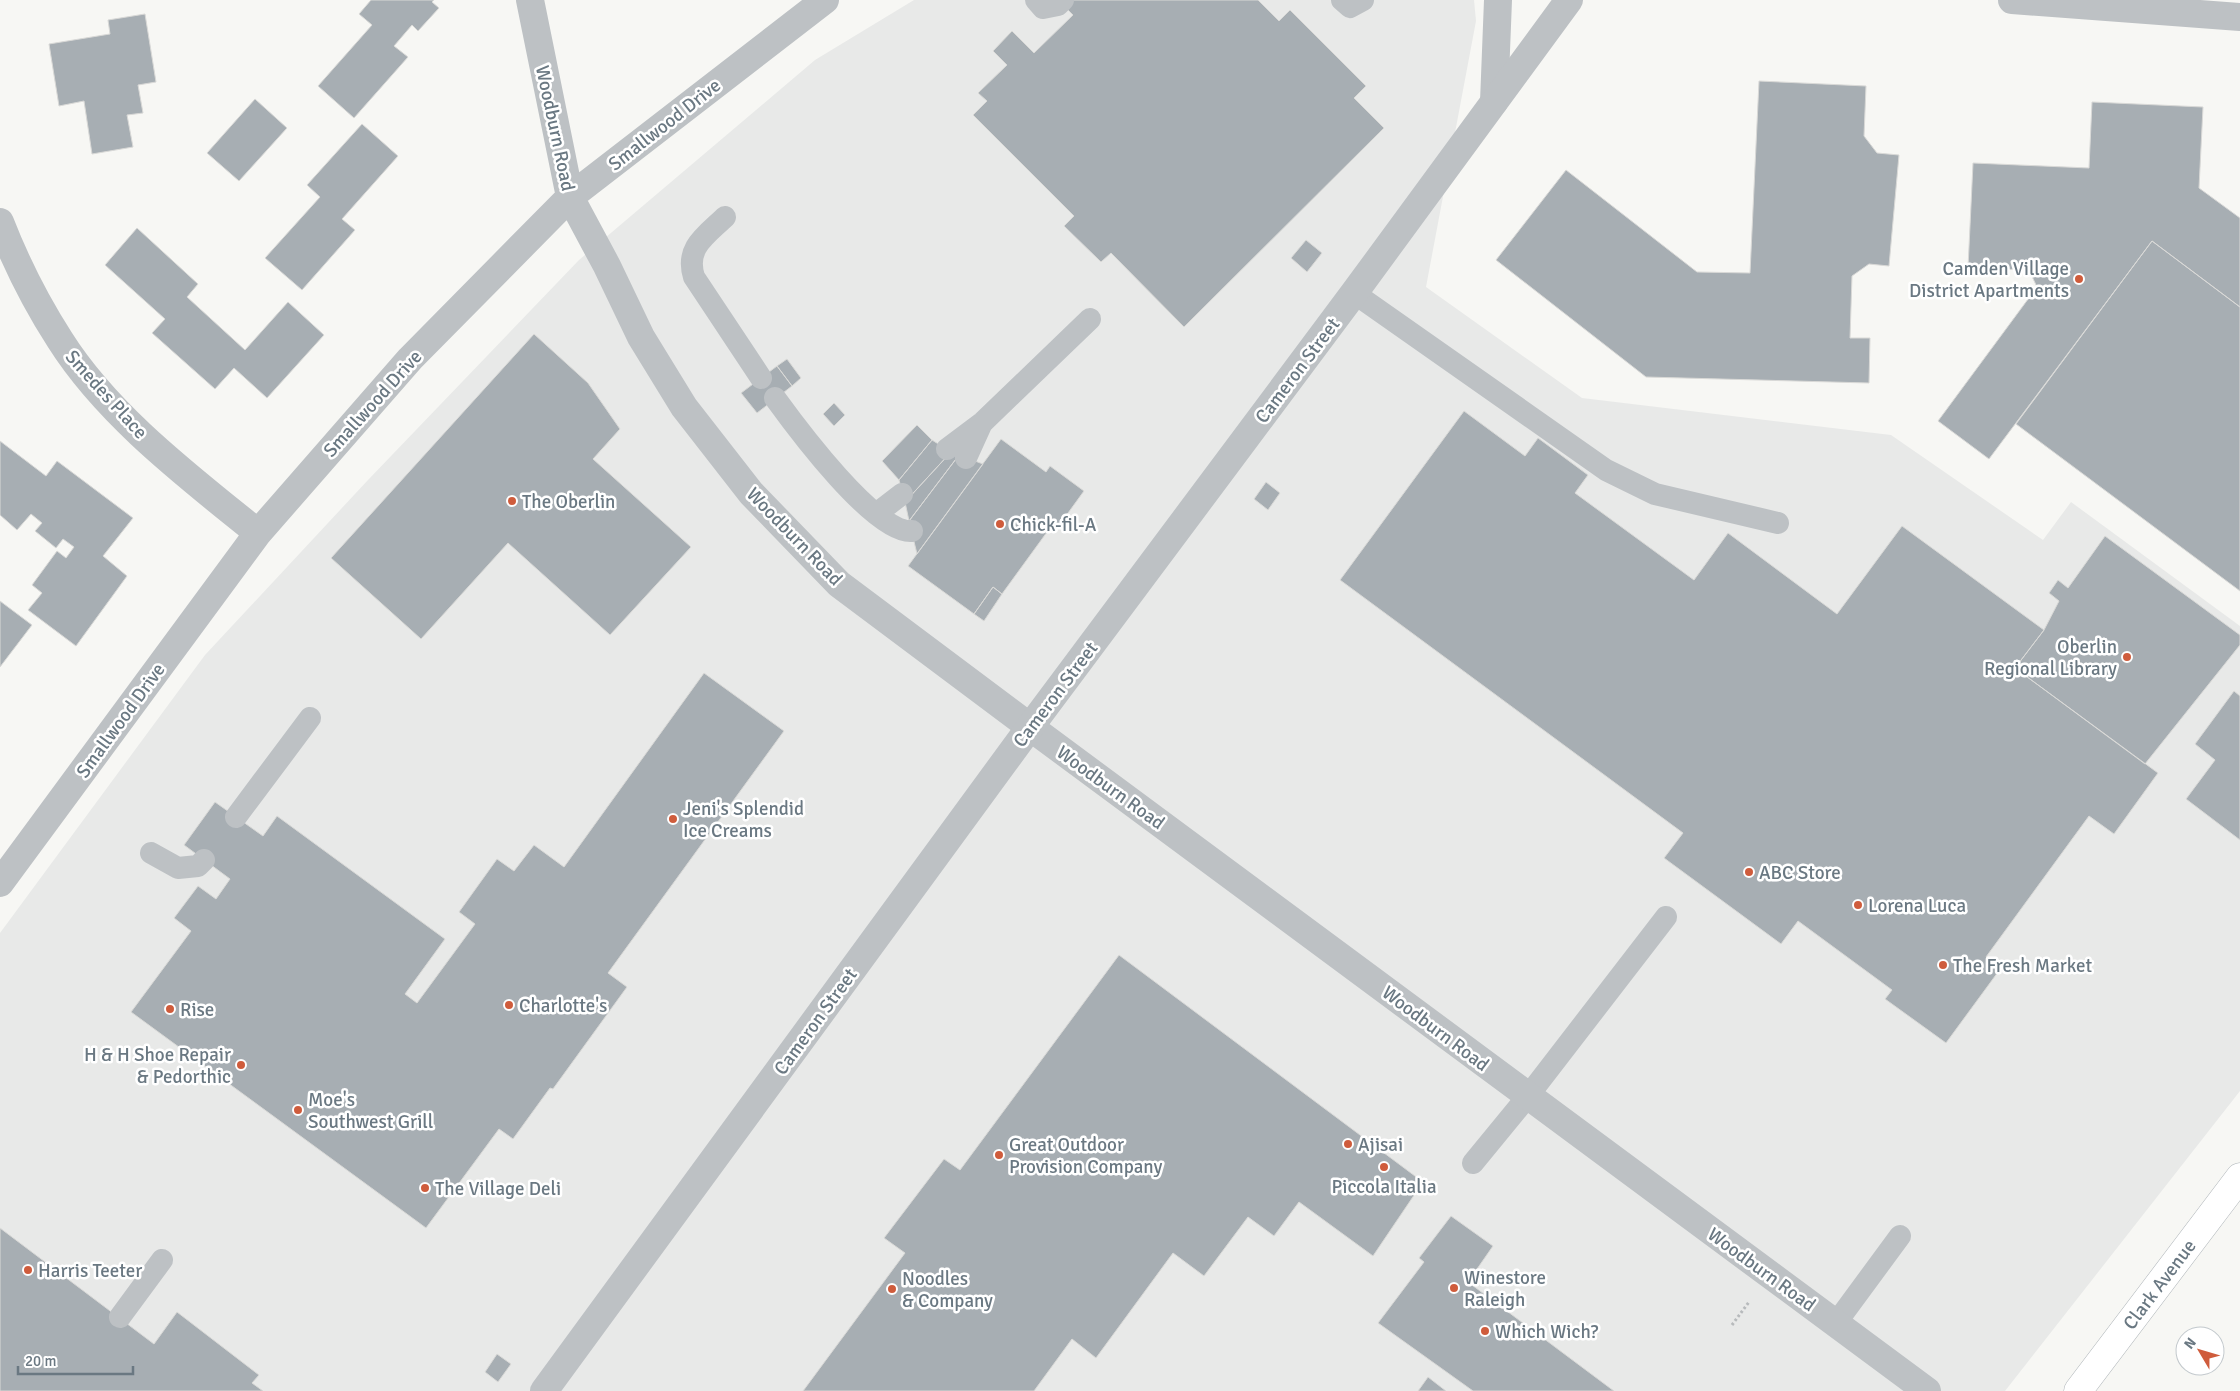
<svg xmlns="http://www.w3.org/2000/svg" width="2240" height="1391" font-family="Signika,sans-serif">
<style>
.built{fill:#e8e9e8}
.building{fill:#a7aeb3;stroke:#d9d9d7}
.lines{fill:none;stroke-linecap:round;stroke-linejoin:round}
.secondary-casing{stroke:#afb5b9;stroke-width:29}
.path{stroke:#b7babc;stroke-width:3;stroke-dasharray:2.5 2.5;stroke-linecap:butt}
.service{stroke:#bdc1c4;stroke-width:22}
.minor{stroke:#bdc1c4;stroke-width:28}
.tertiary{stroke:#bdc1c4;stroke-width:28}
.secondary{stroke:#fff;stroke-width:28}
.poi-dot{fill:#cf5c3c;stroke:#fff;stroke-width:2}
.labels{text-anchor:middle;stroke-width:5;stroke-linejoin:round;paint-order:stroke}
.street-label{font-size:19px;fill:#6a7882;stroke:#fff}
.poi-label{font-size:19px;fill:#6a7882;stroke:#fff;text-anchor:start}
</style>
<rect width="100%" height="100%" fill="#f7f7f4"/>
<path class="built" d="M914 0H1474L1476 21 1426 287 1582 398 1891 435 2043 540 2071 502 2240 626V1091L2005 1391H0V933L205 655 368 480 579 260 815 60Z"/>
<path class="building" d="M371 0H434L432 2 439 8 418 31 412 25 394 46 408 57 354 118 318 86 372 25 359 14Z
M1058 0H1258L1279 21 1290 10 1366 86 1354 98 1384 128 1184 327 1111 253 1101 262 1064 226 1074 216 973 115 987 101 978 93 1007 65 993 51 1012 31 1034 53 1073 15Z
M145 14 156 82 138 85 143 113 127 115 133 147 92 154 84 101 59 106 49 44 110 34 108 20Z
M1759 81 1866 86 1864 136 1877 153 1899 155 1889 266 1869 264 1852 276 1850 338H1870L1869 383 1646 377 1496 260 1566 170 1697 272 1750 273Z
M255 99 287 128 239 181 207 153Z
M2092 102 2203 107 2199 188 2240 218V307L2152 241 1989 459 1938 421 2037 287 2029 270 1968 268 1973 163 2089 168Z
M362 124 398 156 342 219 355 230 302 290 265 258 320 197 307 185Z
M137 228 198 284 187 297 245 350 288 302 324 335 267 398 234 368 215 389 152 333 165 319 105 265Z
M1306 240 1322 253 1307 272 1291 258Z
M2152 241 2240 307V591L2016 424Z
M534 334 588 383 620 429 593 459 691 547 610 635 508 543 421 639 331 558Z
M787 359 801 378 792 386 777 366Z
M777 366 792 386 757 413 741 393Z
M834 403 845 415 834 426 823 414Z
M1464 411 1525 456 1538 438 1588 475 1575 493 1694 580 1728 533 1837 614 1902 526 2044 630 2015 668 2158 773 2114 834 2089 816 1986 957 2001 968 1946 1043 1885 999 1892 990 1798 921 1781 944 1664 858 1683 833 1340 580Z
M917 425 932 440 899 480 882 461Z
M1001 439 1046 472 1050 466 1084 491 1055 531 1050 528 1002 594 993 587 974 614 908 566Z
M932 440 951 452 905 502 899 480Z
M0 441 46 476 57 461 133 518 103 556 127 576 76 646 28 610 42 593 32 585 57 551 66 558 74 547 63 539 56 548 35 531 42 523 31 514 17 530 0 515Z
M951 452 959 455 909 521 905 502Z
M959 455 983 464 917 554 909 521Z
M1266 482 1280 493 1268 510 1254 499Z
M2105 536 2240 635V645L2145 764 2015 668 2044 630 2059 601 2049 593 2058 580 2068 588Z
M993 587 1002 594 984 621 974 614Z
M0 601 32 625 0 667Z
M704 673 784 731 608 973 627 987 553 1089 550 1088 513 1139 499 1129 426 1228 131 1012 191 931 174 918 198 886 216 899 230 879 184 845 215 802 263 836 277 816 445 939 405 994 417 1003 475 924 459 912 497 859 514 871 534 845 564 867Z
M2234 691 2240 696V840L2186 799 2215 760 2195 744Z
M1119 955 1423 1182 1373 1256 1299 1202 1274 1236 1248 1217 1204 1276 1173 1253 1096 1358 1072 1339 1034 1391H803L905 1253 884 1238 944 1159 960 1170Z
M1451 1216 1493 1246 1468 1282 1614 1391H1473L1378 1323 1424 1262 1419 1258Z
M0 1228 154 1344 177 1312 259 1375 252 1383 263 1391H0Z
M497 1354 511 1364 498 1382 485 1372Z
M1428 1377 1446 1391H1418Z"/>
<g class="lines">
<defs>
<path id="secondary" d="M2078 1391 2240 1177"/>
</defs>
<use href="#secondary" class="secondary-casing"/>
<path class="path" d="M1732 1325 1749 1302"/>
<path class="service" d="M1036 0 1043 8 1058 5 1063 0
M1342 0 1350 7 1363 0
M725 217C705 236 685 248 694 277L761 378
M1354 293 1606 470 1655 494 1778 523
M775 398C796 427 876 535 912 531
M947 449 983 422 1090 319
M966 458 981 425
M876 514 902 494
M236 817 310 718
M151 853 178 868 198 866 204 860
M1473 1163 1528 1096 1666 917
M120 1317 162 1260
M1836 1323 1900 1236"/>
<path class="minor" d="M530 0 570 197 607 266 641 337 684 407 751 493 839 584 1030 727 1927 1391
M2012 0 2240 17
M1494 102 1498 0
M0 222C16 263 36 303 60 340 108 416 189 477 258 533
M0 883 258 533 410 359 570 197 825 0"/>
<path class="tertiary" d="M544 1391 1030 727 1354 293 1569 0"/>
<use href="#secondary" class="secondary"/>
</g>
<g class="poi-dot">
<circle cx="2079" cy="279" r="5"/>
<circle cx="512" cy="501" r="5"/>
<circle cx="1000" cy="524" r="5"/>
<circle cx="2127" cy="657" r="5"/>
<circle cx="673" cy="819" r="5"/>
<circle cx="1749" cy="872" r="5"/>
<circle cx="1858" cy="905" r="5"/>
<circle cx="1943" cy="965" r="5"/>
<circle cx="509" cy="1005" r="5"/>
<circle cx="170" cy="1009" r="5"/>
<circle cx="241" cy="1065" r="5"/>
<circle cx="298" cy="1110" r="5"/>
<circle cx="1348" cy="1144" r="5"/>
<circle cx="999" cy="1155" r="5"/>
<circle cx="1384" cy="1167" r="5"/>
<circle cx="425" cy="1188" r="5"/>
<circle cx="28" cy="1270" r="5"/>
<circle cx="1454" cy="1288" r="5"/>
<circle cx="892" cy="1289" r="5"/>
<circle cx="1485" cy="1331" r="5"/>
</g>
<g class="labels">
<g class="street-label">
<text transform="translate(664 124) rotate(-38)" y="7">Smallwood Drive</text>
<text transform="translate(556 128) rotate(78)" y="7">Woodburn Road</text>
<text transform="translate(1297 370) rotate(-53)" y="7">Cameron Street</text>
<text transform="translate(107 394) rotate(48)" y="7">Smedes Place</text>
<text transform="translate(372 403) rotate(-48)" y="7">Smallwood Drive</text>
<text transform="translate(795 536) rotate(46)" y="7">Woodburn Road</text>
<text transform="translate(1055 694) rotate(-53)" y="7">Cameron Street</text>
<text transform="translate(120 720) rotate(-54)" y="7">Smallwood Drive</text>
<text transform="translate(1111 787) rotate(36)" y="7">Woodburn Road</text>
<text transform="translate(815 1021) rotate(-54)" y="7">Cameron Street</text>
<text transform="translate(1436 1028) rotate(37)" y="7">Woodburn Road</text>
<text transform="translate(1762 1269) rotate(36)" y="7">Woodburn Road</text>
<text transform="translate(2159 1284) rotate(-53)" y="7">Clark Avenue</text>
</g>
<g class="poi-label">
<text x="2069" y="275" text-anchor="end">Camden Village<tspan x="2069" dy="22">District Apartments</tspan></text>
<text x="522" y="508">The Oberlin</text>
<text x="1010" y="531">Chick-fil-A</text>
<text x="2117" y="653" text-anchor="end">Oberlin<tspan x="2117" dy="22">Regional Library</tspan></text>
<text x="683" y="815">Jeni's Splendid<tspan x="683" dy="22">Ice Creams</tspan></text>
<text x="1759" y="879">ABC Store</text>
<text x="1868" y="912">Lorena Luca</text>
<text x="1953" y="972">The Fresh Market</text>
<text x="519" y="1012">Charlotte's</text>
<text x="180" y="1016">Rise</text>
<text x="231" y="1061" text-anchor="end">H &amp; H Shoe Repair<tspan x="231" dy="22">&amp; Pedorthic</tspan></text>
<text x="308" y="1106">Moe's<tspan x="308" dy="22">Southwest Grill</tspan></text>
<text x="1009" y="1151">Great Outdoor<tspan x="1009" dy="22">Provision Company</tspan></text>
<text x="1358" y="1151">Ajisai</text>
<text x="1384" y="1193" text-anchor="middle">Piccola Italia</text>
<text x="435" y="1195">The Village Deli</text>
<text x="38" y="1277">Harris Teeter</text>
<text x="1464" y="1284">Winestore<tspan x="1464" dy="22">Raleigh</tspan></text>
<text x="902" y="1285">Noodles<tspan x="902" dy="22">&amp; Company</tspan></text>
<text x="1495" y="1338">Which Wich?</text>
</g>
</g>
<g transform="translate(2200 1351) rotate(308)"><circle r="24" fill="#ffffff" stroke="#c3c9cd"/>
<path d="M0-4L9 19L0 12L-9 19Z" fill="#cf5c3c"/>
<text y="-8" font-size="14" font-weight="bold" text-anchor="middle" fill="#6a7882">N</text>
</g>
<path d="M18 1366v8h115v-8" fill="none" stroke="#6a7882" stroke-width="2.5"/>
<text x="25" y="1366" font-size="15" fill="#6a7882" stroke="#ffffff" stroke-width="4" paint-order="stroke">20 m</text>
</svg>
